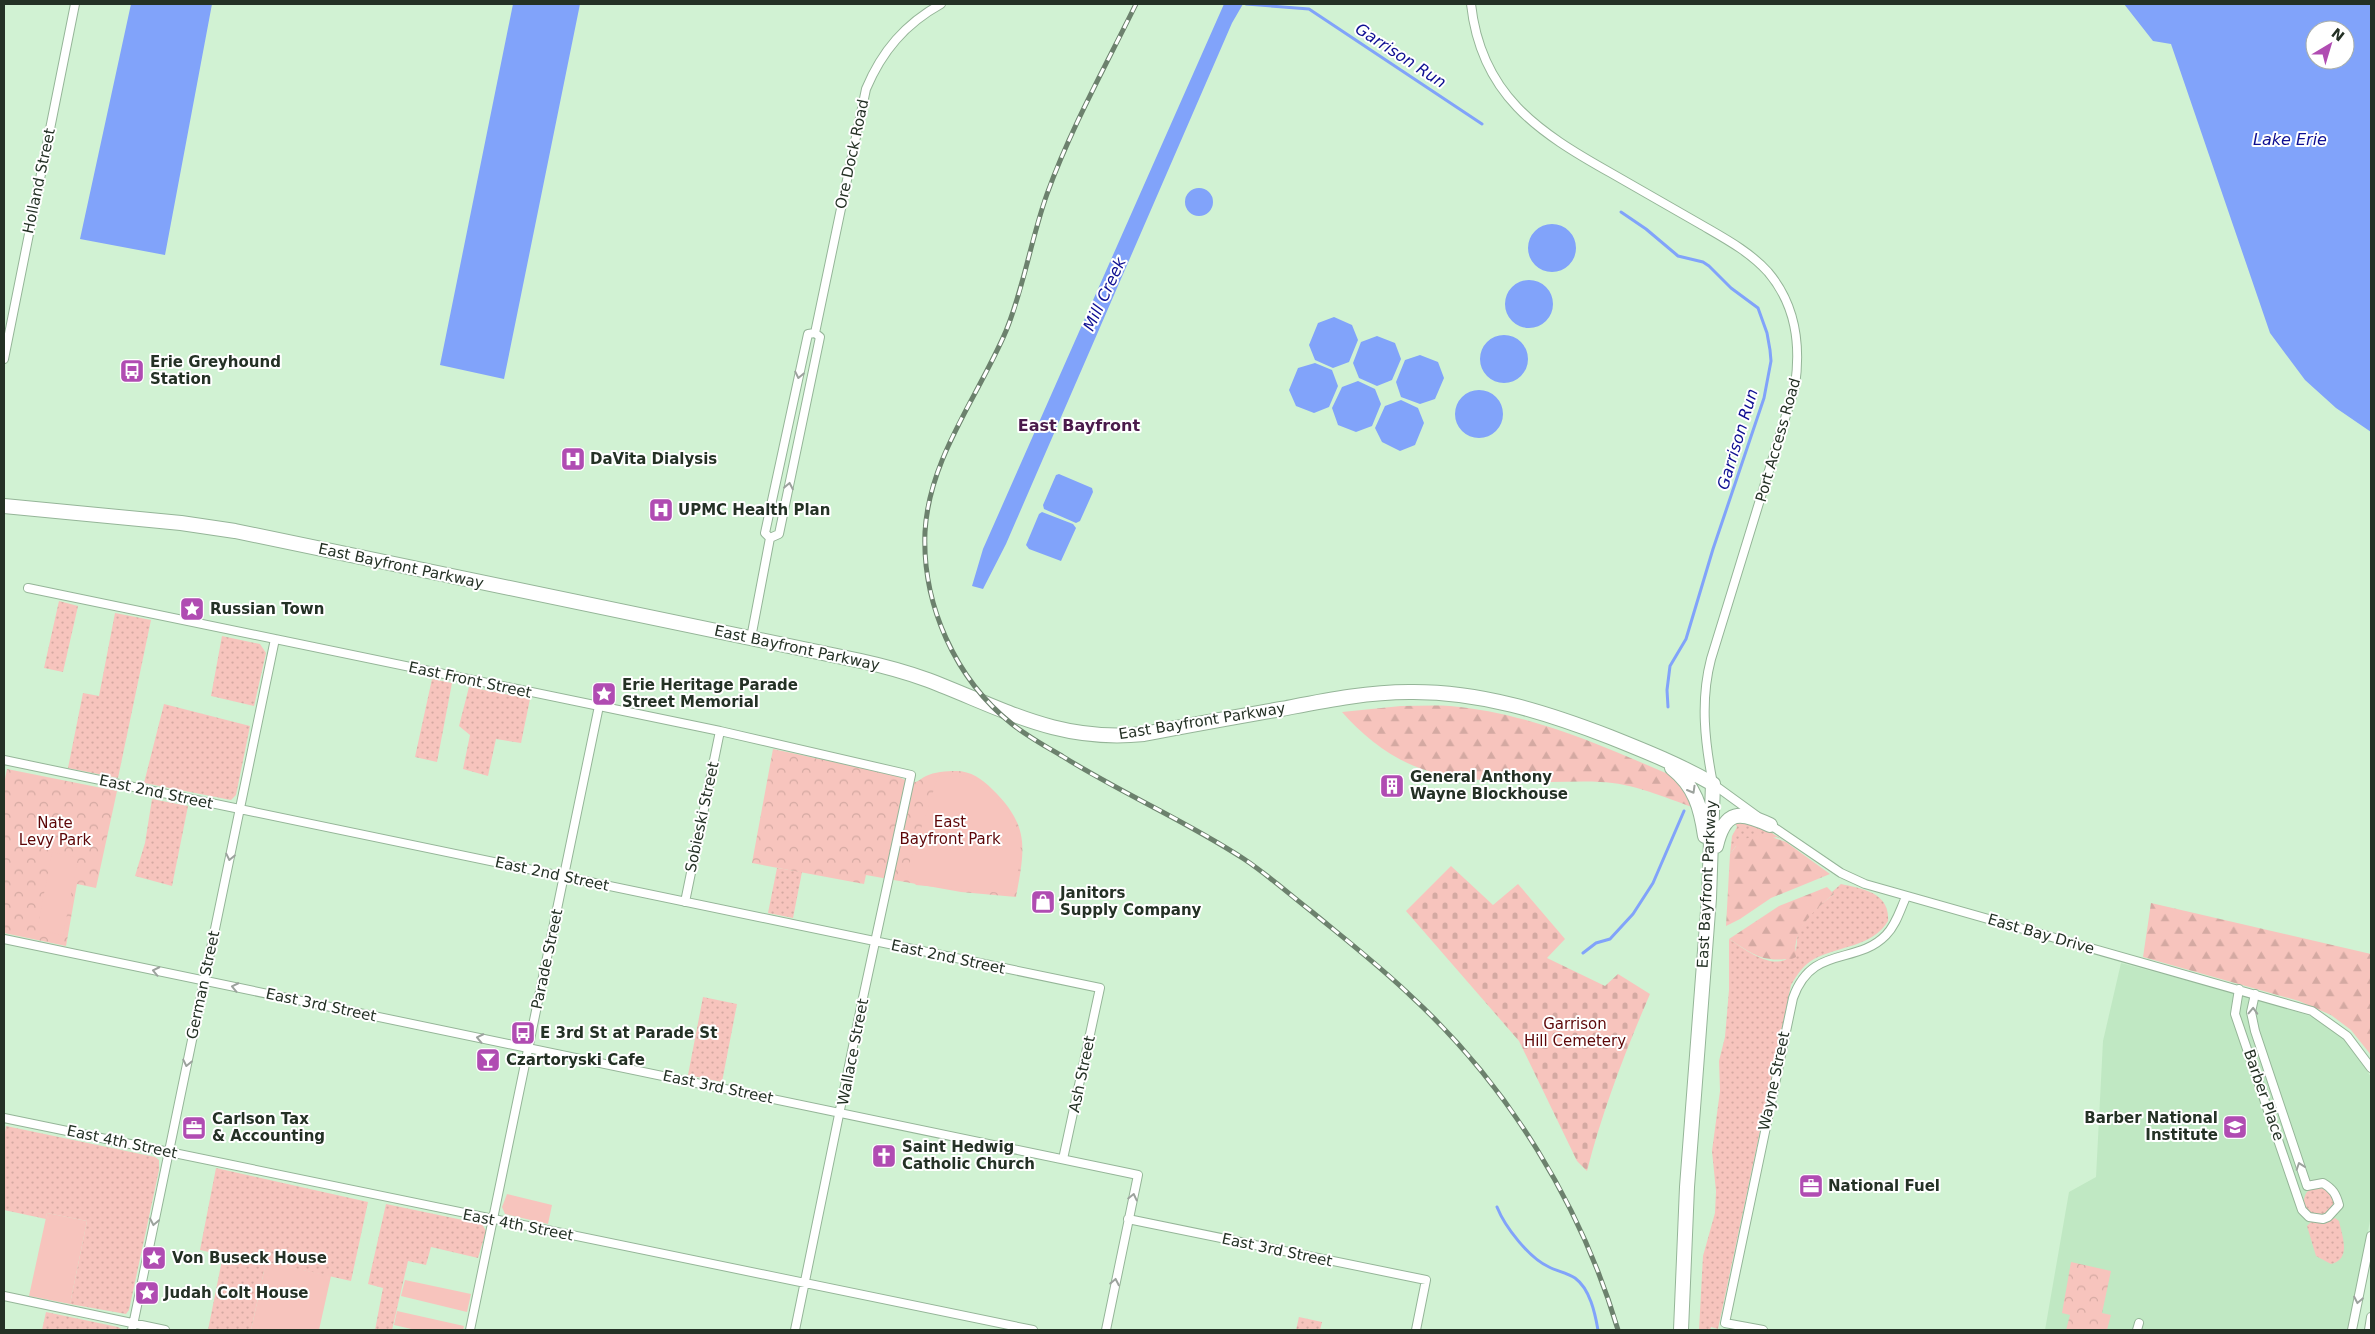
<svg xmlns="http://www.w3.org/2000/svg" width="2375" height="1334" font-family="'DejaVu Sans',sans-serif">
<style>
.built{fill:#c0e8c3}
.grass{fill:url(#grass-dots)}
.forest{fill:url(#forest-firs)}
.cemetery{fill:url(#cemetery-stones)}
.park{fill:url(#park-crowns)}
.garden{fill:#f7c4bd}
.water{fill:#81a3fa;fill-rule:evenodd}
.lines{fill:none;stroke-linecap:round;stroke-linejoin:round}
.stream{stroke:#81a3fa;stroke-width:3}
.minor-casing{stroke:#95b598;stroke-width:10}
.trunk-casing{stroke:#95b598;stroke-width:16}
.minor{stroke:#fff;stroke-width:8}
.trunk{stroke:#fff;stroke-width:14}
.rail-casing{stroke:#6c816d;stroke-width:5}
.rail{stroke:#fff;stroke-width:3;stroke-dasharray:9;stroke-linecap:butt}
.oneway{stroke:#9ca29d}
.labels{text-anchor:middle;stroke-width:4;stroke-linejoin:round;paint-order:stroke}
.street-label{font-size:15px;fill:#243125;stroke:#fff}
.poi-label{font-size:15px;font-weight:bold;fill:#243125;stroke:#fff;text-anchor:start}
.park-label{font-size:15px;fill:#5d0708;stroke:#fff}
.water-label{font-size:16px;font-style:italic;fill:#0e0f92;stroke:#fff}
.neighbourhood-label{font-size:16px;font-weight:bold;fill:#4a1a4b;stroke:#fff}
</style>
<defs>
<pattern id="grass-dots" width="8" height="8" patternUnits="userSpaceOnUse" patternTransform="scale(1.25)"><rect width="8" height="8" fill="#f7c4bd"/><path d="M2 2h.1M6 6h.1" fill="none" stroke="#d4a9a2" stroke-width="1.8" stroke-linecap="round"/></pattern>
<pattern id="forest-firs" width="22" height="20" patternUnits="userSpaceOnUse" patternTransform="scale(1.25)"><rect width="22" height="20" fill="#f7c4bd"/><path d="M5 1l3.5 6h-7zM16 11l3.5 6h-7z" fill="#d4a9a2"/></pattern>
<pattern id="cemetery-stones" width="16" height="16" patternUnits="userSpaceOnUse" patternTransform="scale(1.25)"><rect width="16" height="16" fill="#f7c4bd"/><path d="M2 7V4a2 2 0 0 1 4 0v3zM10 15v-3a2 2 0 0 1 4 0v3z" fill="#d4a9a2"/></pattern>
<pattern id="park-crowns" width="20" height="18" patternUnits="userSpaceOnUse" patternTransform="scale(1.25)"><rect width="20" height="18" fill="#f7c4bd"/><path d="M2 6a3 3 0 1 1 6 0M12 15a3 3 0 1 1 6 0" fill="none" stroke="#d4a9a2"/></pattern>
</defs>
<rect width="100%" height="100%" fill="#d1f2d3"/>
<path class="built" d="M2121 963 2254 998 2316 1018 2344 1038 2371 1077V1216L2348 1330H2045L2069 1192 2096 1177 2103 1041Z"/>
<path class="grass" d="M59 601 78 606 63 672 44 668Z
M115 613 151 620 118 778 68 768 83 693 99 696Z
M222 636 260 644 266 653 254 706 211 696Z
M432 679 452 683 437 762 415 757Z
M469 687 530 699 521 743 496 739 488 776 463 769 470 735 459 726Z
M164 704 250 726 236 795 231 800 144 783Z
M152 799 188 806 172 886 135 876 145 843Z
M1742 821 1764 828 1786 842 1777 837 1736 846 1730 854 1732 836 1737 827 1735 823Z
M777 868 802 872 793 918 768 913Z
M1841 884C1864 889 1890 893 1888 921 1873 947 1838 946 1814 959 1803 965 1797 975 1791 985L1718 1329 1711 1327 1710 1330H1699L1703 1256 1715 1213 1716 1191 1712 1151 1720 1091 1719 1061 1725 1037 1729 990V939C1745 949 1776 975 1794 953 1798 948 1796 940 1798 934 1805 917 1820 905 1834 894L1832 892Z
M703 997 737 1004 722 1082 688 1075Z
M6 1126 155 1157 159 1160V1170L129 1310 126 1314 70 1304 87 1221 47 1213 46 1219 4 1210V1138Z
M216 1168 368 1202 351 1281 266 1262 251 1330H208L223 1255 200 1250Z
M2304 1201a15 15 0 1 1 30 0a15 15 0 1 1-30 0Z
M386 1204 482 1224 486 1231 478 1258 431 1247 426 1265 408 1261 392 1330H375L383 1288 368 1284Z
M2335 1218 2339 1221C2342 1236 2352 1259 2331 1264L2316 1256 2307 1226 2311 1222 2323 1223Z
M46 1312 118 1327 123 1330H42Z
M1299 1317 1322 1322 1320 1330H1296Z"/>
<path class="forest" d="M1401 706C1417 706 1434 705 1450 706 1530 713 1603 746 1675 777L1682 783 1695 808C1663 797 1633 783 1600 782 1584 781 1567 782 1550 782 1511 782 1459 782 1422 769 1392 759 1363 736 1342 712Z
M1763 834 1786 842 1830 874 1771 898 1740 919 1726 926 1730 854 1741 840Z
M1827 887 1834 894C1815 909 1791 930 1796 957L1788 961 1786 959C1760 962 1750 952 1729 939L1779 906Z
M2151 903 2371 954V1055L2351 1030 2331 1015 2299 1001 2143 957Z"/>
<path class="cemetery" d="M1451 866 1493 905 1518 884 1565 939 1547 958 1605 986 1618 974 1650 994C1625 1052 1603 1109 1587 1171L1577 1161 1519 1041 1406 911Z"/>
<path class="park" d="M773 749 895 775C902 778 908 783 916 782 919 781 923 777 926 776 934 772 946 771 956 771 971 771 982 779 992 789 1030 826 1025 848 1016 897L961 892 866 875 864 884 752 863Z
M7 769 117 791 96 888 77 884 66 946 4 933V784Z
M2071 1262 2111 1271 2102 1313 2111 1315 2107 1330H2066L2070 1315 2062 1313Z"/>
<path class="garden" d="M957 772C985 783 1016 809 1020 841 1023 858 1016 877 1013 894L916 885 906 874 938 777 941 773Z
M52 852 78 858 63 935 37 930Z
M507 1194 552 1205 548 1224 505 1214 502 1207Z
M47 1213 87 1221 70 1304 29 1296Z
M266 1262 331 1276 319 1330H251Z
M405 1280 471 1294 467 1312 401 1296Z
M397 1311 464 1326 463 1330H416L394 1325Z"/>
<path class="water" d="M131 4H212L165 255 80 239Z
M513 4H580L504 379 440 365Z
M1224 4H1243L1232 23 1006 544 983 589 972 586 983 549Z
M2124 4H2371V432L2336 408 2305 380 2270 333 2171 44 2153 41ZM2315 30H2345V60H2315Z
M1185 202a14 14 0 1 1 28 0a14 14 0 1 1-28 0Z
M1528 248a24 24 0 1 1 48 0a24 24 0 1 1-48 0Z
M1505 304a24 24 0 1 1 48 0a24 24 0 1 1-48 0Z
M1334 317 1352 325 1358 340 1349 362 1333 368 1315 360 1309 345 1318 323Z
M1480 359a24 24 0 1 1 48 0a24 24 0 1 1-48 0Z
M1377 336 1395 343 1401 359 1392 380 1377 386 1359 378 1353 363 1361 342Z
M1420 355 1438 362 1444 378 1435 399 1420 404 1401 397 1396 382 1405 360Z
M1315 363 1332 370 1338 386 1329 407 1314 413 1296 406 1289 390 1298 368Z
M1358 381 1375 389 1381 404 1372 426 1356 432 1338 425 1332 408 1342 387Z
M1455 414a24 24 0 1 1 48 0a24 24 0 1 1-48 0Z
M1401 400 1418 408 1424 423 1415 445 1400 451 1382 442 1375 428 1385 406Z
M1059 474 1092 488 1093 492 1080 521 1076 523 1044 509 1043 505 1056 475Z
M1042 512 1073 524 1076 528 1061 561 1029 549 1026 545 1039 514Z"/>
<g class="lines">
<path class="stream" d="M1246 4 1309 9 1482 124
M1621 212 1646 229 1678 256 1703 262 1709 266 1731 288 1758 308 1767 333 1770 350 1771 361 1764 398 1713 549 1686 639 1670 666 1667 690 1668 707
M1583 953 1596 943 1610 939 1633 914 1653 883 1684 811
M1497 1207C1505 1227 1529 1258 1549 1267 1557 1271 1567 1273 1575 1278 1590 1289 1595 1313 1598 1330"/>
<defs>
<path id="minor" d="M1471 4C1481 95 1538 132 1611 173 1641 190 1670 207 1700 224 1724 238 1749 251 1768 272 1796 305 1801 344 1795 386L1711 659C1700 701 1705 743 1713 784L1757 816
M815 333 866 89C882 51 905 24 941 4
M4 359 75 4
M770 538 779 534 820 337 815 333
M770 538 765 533 808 334 815 333
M28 588 720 731 911 775 861 1007 795 1330
M751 638 770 538
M4 760 1100 988 1063 1159
M1769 824 1841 873 1865 884 2312 1011 2347 1036 2371 1068
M685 902 720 731
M4 939 1138 1175 1106 1330
M2239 989 2235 1014 2302 1210 2309 1217 2323 1219 2328 1217 2339 1205C2336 1194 2333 1189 2323 1183L2307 1186 2255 1031 2251 1012 2255 994
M4 1118 1033 1330
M1128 1219 1426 1280 1416 1330
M4 1296 165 1330
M132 1330 275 639
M470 1330 599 706
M1763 1330 1725 1323 1793 998C1812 944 1856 966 1886 935 1896 925 1900 910 1906 897
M2137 1330 2139 1323
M2352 1330 2371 1236
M2369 1330 2371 1317"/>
<path id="trunk" d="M4 506 181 523 235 531 861 661C884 666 906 672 928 680 1004 709 1058 743 1144 734 1190 725 1236 717 1281 709 1323 701 1366 692 1409 692 1479 691 1545 712 1610 737 1645 751 1680 765 1713 784L1709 898 1687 1187 1681 1330
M1672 768C1695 786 1701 808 1705 836
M1716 846C1725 809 1740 811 1770 825"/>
</defs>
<use href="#minor" class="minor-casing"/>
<use href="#trunk" class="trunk-casing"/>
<use href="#minor" class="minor"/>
<use href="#trunk" class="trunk"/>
<defs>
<path id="rail" d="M1136 4C1105 67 1071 128 1047 194 1031 239 1024 287 1006 331 978 397 929 458 925 532 922 604 955 679 1012 724 1027 736 1045 746 1062 756 1121 793 1186 821 1244 859 1268 875 1289 894 1311 911 1345 939 1381 967 1413 998 1509 1087 1581 1205 1618 1330"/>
</defs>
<use href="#rail" class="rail-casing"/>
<use href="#rail" class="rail"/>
</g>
<defs><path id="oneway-chevron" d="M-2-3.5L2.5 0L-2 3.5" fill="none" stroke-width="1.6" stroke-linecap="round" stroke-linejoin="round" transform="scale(1.25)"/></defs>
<g class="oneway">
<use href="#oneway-chevron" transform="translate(799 375) rotate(102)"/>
<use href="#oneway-chevron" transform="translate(789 486) rotate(-79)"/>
<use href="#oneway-chevron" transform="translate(1692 790) rotate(60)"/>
<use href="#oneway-chevron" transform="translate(230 857) rotate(102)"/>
<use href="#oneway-chevron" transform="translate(156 971) rotate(-168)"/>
<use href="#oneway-chevron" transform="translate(235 987) rotate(-168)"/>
<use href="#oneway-chevron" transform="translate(2253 1011) rotate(-88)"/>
<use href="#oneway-chevron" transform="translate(480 1038) rotate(-168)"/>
<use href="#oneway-chevron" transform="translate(187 1063) rotate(102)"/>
<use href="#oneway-chevron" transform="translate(2300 1166) rotate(-109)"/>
<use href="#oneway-chevron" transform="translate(1133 1197) rotate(-77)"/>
<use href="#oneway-chevron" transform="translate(154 1222) rotate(101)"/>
<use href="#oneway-chevron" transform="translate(1115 1282) rotate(-79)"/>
<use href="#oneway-chevron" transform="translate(2358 1300) rotate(101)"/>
</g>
<defs>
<symbol id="bus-square" viewBox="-11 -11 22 22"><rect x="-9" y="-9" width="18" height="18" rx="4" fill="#b04cb2" stroke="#fff"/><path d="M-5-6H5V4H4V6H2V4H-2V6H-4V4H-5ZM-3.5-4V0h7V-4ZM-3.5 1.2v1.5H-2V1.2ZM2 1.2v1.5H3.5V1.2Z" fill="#fff"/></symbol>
<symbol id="hospital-square" viewBox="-11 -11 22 22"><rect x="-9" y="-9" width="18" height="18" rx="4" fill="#b04cb2" stroke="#fff"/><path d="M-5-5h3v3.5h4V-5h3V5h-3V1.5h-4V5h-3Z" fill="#fff"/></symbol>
<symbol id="sight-square" viewBox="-11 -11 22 22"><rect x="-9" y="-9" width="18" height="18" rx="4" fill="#b04cb2" stroke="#fff"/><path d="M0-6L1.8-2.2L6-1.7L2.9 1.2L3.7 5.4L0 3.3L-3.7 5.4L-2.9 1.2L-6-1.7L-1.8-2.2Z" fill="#fff"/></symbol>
<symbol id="building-square" viewBox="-11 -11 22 22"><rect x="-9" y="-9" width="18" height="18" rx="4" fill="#b04cb2" stroke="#fff"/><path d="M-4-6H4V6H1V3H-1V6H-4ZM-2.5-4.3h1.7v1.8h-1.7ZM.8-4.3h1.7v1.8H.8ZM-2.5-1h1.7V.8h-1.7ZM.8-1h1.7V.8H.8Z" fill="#fff"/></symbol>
<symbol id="shop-square" viewBox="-11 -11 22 22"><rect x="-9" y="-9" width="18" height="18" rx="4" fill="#b04cb2" stroke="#fff"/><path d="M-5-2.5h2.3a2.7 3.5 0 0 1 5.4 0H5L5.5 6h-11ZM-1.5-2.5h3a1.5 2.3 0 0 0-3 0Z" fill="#fff"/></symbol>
<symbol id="bar-square" viewBox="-11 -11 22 22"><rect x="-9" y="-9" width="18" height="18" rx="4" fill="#b04cb2" stroke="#fff"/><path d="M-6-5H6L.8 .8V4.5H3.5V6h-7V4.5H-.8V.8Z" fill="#fff"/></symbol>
<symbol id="university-square" viewBox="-11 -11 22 22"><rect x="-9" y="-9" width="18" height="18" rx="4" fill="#b04cb2" stroke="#fff"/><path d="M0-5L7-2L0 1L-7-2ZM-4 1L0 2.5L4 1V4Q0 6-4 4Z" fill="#fff"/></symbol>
<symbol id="office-square" viewBox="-11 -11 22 22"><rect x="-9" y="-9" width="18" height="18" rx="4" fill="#b04cb2" stroke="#fff"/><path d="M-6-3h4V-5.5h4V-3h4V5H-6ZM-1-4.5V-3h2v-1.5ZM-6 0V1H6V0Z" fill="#fff"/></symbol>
<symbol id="church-square" viewBox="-11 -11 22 22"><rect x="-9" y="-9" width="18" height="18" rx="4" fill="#b04cb2" stroke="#fff"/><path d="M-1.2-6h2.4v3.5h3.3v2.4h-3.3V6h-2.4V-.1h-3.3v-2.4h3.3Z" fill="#fff"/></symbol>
</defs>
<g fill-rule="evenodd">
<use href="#bus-square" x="118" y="357" width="28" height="28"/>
<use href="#hospital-square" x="559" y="445" width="28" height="28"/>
<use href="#hospital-square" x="647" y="496" width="28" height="28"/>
<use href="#sight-square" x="178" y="595" width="28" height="28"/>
<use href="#sight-square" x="590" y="680" width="28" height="28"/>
<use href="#building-square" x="1378" y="772" width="28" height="28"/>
<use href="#shop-square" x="1029" y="888" width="28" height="28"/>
<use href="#bus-square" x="509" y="1019" width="28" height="28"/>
<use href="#bar-square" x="474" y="1046" width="28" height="28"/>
<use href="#university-square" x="2221" y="1113" width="28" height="28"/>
<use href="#office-square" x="180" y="1114" width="28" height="28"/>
<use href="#church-square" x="870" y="1142" width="28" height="28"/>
<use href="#office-square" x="1797" y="1172" width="28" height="28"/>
<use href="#sight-square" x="140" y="1244" width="28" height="28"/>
<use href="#sight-square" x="133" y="1279" width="28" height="28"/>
</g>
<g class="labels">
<g class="street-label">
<text transform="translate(852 154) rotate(-78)" y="5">Ore Dock Road</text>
<text transform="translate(39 181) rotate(-78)" y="5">Holland Street</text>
<text transform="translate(1778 440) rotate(-74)" y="5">Port Access Road</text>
<text transform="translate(401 566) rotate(12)" y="5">East Bayfront Parkway</text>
<text transform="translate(797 648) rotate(12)" y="5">East Bayfront Parkway</text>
<text transform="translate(470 680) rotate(12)" y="5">East Front Street</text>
<text transform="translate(1202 721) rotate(-9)" y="5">East Bayfront Parkway</text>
<text transform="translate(156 792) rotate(12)" y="5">East 2nd Street</text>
<text transform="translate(702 817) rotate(-78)" y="5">Sobieski Street</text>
<text transform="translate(552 874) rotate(12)" y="5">East 2nd Street</text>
<text transform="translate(1707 884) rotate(-87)" y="5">East Bayfront Parkway</text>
<text transform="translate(2041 934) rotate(16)" y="5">East Bay Drive</text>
<text transform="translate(948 957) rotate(12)" y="5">East 2nd Street</text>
<text transform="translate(547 959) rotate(-78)" y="5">Parade Street</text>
<text transform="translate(203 985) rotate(-78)" y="5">German Street</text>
<text transform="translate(321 1005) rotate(12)" y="5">East 3rd Street</text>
<text transform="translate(853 1052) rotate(-79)" y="5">Wallace Street</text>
<text transform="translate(1082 1074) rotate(-78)" y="5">Ash Street</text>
<text transform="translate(1774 1081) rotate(-78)" y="5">Wayne Street</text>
<text transform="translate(718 1087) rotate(12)" y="5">East 3rd Street</text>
<text transform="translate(2264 1095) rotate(71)" y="5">Barber Place</text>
<text transform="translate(122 1142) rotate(12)" y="5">East 4th Street</text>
<text transform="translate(518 1225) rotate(11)" y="5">East 4th Street</text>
<text transform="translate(1277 1250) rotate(12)" y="5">East 3rd Street</text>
</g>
<g class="poi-label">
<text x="150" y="367">Erie Greyhound<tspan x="150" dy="17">Station</tspan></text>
<text x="590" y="464">DaVita Dialysis</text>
<text x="678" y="515">UPMC Health Plan</text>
<text x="210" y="614">Russian Town</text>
<text x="622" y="690">Erie Heritage Parade<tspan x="622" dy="17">Street Memorial</tspan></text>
<text x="1410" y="782">General Anthony<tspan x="1410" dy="17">Wayne Blockhouse</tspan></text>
<text x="1060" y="898">Janitors<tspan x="1060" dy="17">Supply Company</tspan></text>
<text x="540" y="1038">E 3rd St at Parade St</text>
<text x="506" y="1065">Czartoryski Cafe</text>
<text x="2218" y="1123" text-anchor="end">Barber National<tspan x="2218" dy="17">Institute</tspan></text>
<text x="212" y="1124">Carlson Tax<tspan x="212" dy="17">&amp; Accounting</tspan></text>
<text x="902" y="1152">Saint Hedwig<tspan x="902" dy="17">Catholic Church</tspan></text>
<text x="1828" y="1191">National Fuel</text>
<text x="172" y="1263">Von Buseck House</text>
<text x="164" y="1298">Judah Colt House</text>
</g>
<g class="park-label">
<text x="950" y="827">East<tspan x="950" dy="17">Bayfront Park</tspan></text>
<text x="55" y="828">Nate<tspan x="55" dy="17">Levy Park</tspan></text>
<text x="1575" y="1029">Garrison<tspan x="1575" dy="17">Hill Cemetery</tspan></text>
</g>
<g class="water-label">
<text transform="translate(1401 55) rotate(33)" y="6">Garrison Run</text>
<text x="2290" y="145">Lake Erie</text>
<text transform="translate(1104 294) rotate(-65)" y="6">Mill Creek</text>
<text transform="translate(1737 439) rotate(-73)" y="6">Garrison Run</text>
</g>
<g class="neighbourhood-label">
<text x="1079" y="431">East Bayfront</text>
</g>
</g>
<rect width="2375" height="1334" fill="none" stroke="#243125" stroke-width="10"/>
<g transform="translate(2330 45) rotate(38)"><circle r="24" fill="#ffffff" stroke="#a7ada8"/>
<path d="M0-4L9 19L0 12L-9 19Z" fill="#b04cb2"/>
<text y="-8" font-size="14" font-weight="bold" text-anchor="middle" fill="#243125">N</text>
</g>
</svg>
